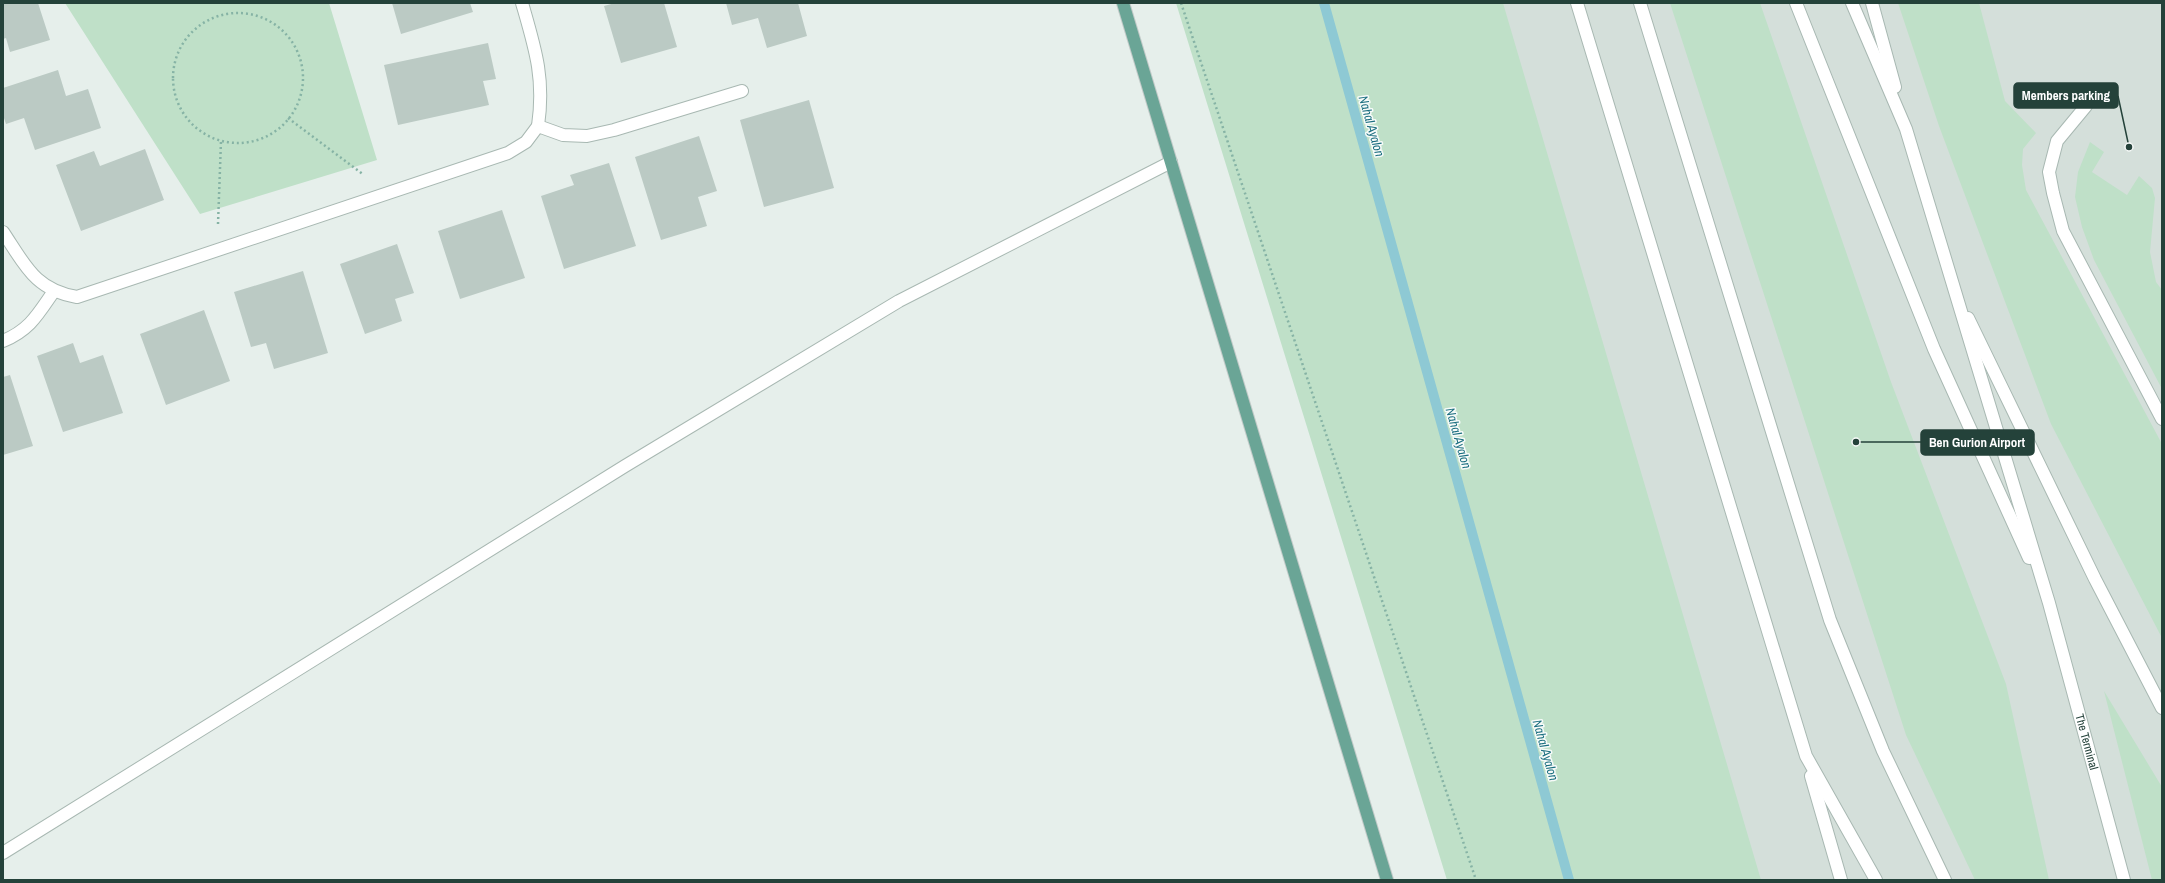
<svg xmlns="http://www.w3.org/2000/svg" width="2165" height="883" font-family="'Archivo Narrow',sans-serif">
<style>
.built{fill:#d4dfda}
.green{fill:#bfe0c8}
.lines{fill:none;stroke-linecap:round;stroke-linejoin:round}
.stream{stroke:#8ec9d4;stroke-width:10}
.building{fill:#bbcac4}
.minor-casing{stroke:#a8b8b2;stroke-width:14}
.major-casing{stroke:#c2cac8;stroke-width:14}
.path{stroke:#86b3a5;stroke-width:2.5;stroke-dasharray:2 3;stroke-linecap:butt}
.minor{stroke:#fff;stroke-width:12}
.major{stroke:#6aa596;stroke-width:12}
.labels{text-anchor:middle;stroke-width:3;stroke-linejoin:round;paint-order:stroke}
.street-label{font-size:12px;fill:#24423a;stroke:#f7fbf9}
.water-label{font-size:13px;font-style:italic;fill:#1c6f80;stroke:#f7fbf9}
.leader{fill:none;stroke:#24423a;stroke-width:1.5}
.callout-dot{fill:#24423a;stroke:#f7fbf9;stroke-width:1.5}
.callout{fill:#24423a;stroke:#24423a;stroke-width:1.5}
.callout-label{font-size:13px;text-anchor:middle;font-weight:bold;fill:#fff}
</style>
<rect width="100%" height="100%" fill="#e6efeb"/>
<path class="built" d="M1415 3H2162V880H1685Z"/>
<path class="green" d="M65 3H329L377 160 200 214Z
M1176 3H1503L1761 880H1447Z
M1670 3H1760L1891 382 2006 684 2049 880H1975L1906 735Z
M1898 3H1979L2005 101 2036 133 2023 149 2022 165 2026 190 2162 444V638L2051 424 1939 126Z
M2090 142 2104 152 2092 172 2127 195 2139 176 2152 188 2155 198 2150 252 2156 282 2162 290V389L2094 260 2082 227 2075 197 2078 172Z
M2104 691 2162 787V880H2152Z"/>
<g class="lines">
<path class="stream" d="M1324 3 1569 880"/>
</g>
<path class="building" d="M3 3H38L50 40 10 52 6 38 3 39Z
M392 3H470L473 12 401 34Z
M615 3H664L677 47 621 63 604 6Z
M726 3H798L807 36 767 48 758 18 732 25Z
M488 43 496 79 483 81 489 105 398 125 384 65Z
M58 70 66 96 88 89 101 128 35 150 24 118 6 124 3 115V88Z
M809 100 834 188 764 207 740 120Z
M699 136 717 191 698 197 707 226 661 240 635 157Z
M145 149 164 200 81 231 56 165 94 151 100 166Z
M609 163 636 246 564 269 541 196 574 185 570 175Z
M502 210 525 278 460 299 438 231Z
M397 244 414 293 395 299 402 321 365 334 340 264Z
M303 271 328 353 274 369 266 343 251 347 234 292Z
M204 310 230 381 166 405 140 334Z
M73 343 80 363 103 355 123 413 63 432 37 356Z
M10 375 33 446 3 455V377Z"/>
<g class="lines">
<defs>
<g id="minor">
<path d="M522 3C535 48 545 78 538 126"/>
<path d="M1577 3 1806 756 1876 880"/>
<path d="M1640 3 1830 620 1883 751 1945 880"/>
<path d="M1796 3 1934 349 2029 558"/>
<path id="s1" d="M1852 3 1906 129 2049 603 2124 880"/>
<path d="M1872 3 1895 87"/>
<path d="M2086 106 2057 141 2049 172 2053 193 2063 231 2162 419"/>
<path d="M3 232C25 265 35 290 77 297L508 153 526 142 538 126 563 135 587 136 614 130 742 91"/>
<path d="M1968 318 2095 579 2162 708"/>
<path d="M3 341C30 330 38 314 54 291"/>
<path d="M1811 776 1841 880"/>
<path d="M3 853 625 466 899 301 1171 162"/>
</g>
<path id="major" d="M1123 3 1387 880"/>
</defs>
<use href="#minor" class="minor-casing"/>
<use href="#major" class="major-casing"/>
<path class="path" d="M1181 3 1476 880
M173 78a65 65 0 1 1 130 0a65 65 0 1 1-130 0Z
M288 118 364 175
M218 224 221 141"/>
<use href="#minor" class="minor"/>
<use href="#major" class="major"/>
</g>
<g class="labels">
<g class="street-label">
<text dy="4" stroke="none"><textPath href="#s1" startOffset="776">The Terminal</textPath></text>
</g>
<g class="water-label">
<text transform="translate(1372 126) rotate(74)" y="5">Nahal Ayalon</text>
<text transform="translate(1459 438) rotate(74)" y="5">Nahal Ayalon</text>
<text transform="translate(1546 750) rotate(74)" y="5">Nahal Ayalon</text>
</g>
</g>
<path class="leader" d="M2129 147L2118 96M1856 442L1921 442"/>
<g class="callout-dot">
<circle cx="2129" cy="147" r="4"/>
<circle cx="1856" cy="442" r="4"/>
</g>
<g class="callout">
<rect x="2014" y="83" width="104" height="25" rx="4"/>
<rect x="1921" y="430" width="113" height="25" rx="4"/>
</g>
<g class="callout-label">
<text x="2066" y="100">Members parking</text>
<text x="1977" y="447">Ben Gurion Airport</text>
</g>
<rect width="2165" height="883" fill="none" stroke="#24423a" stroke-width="8"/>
</svg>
